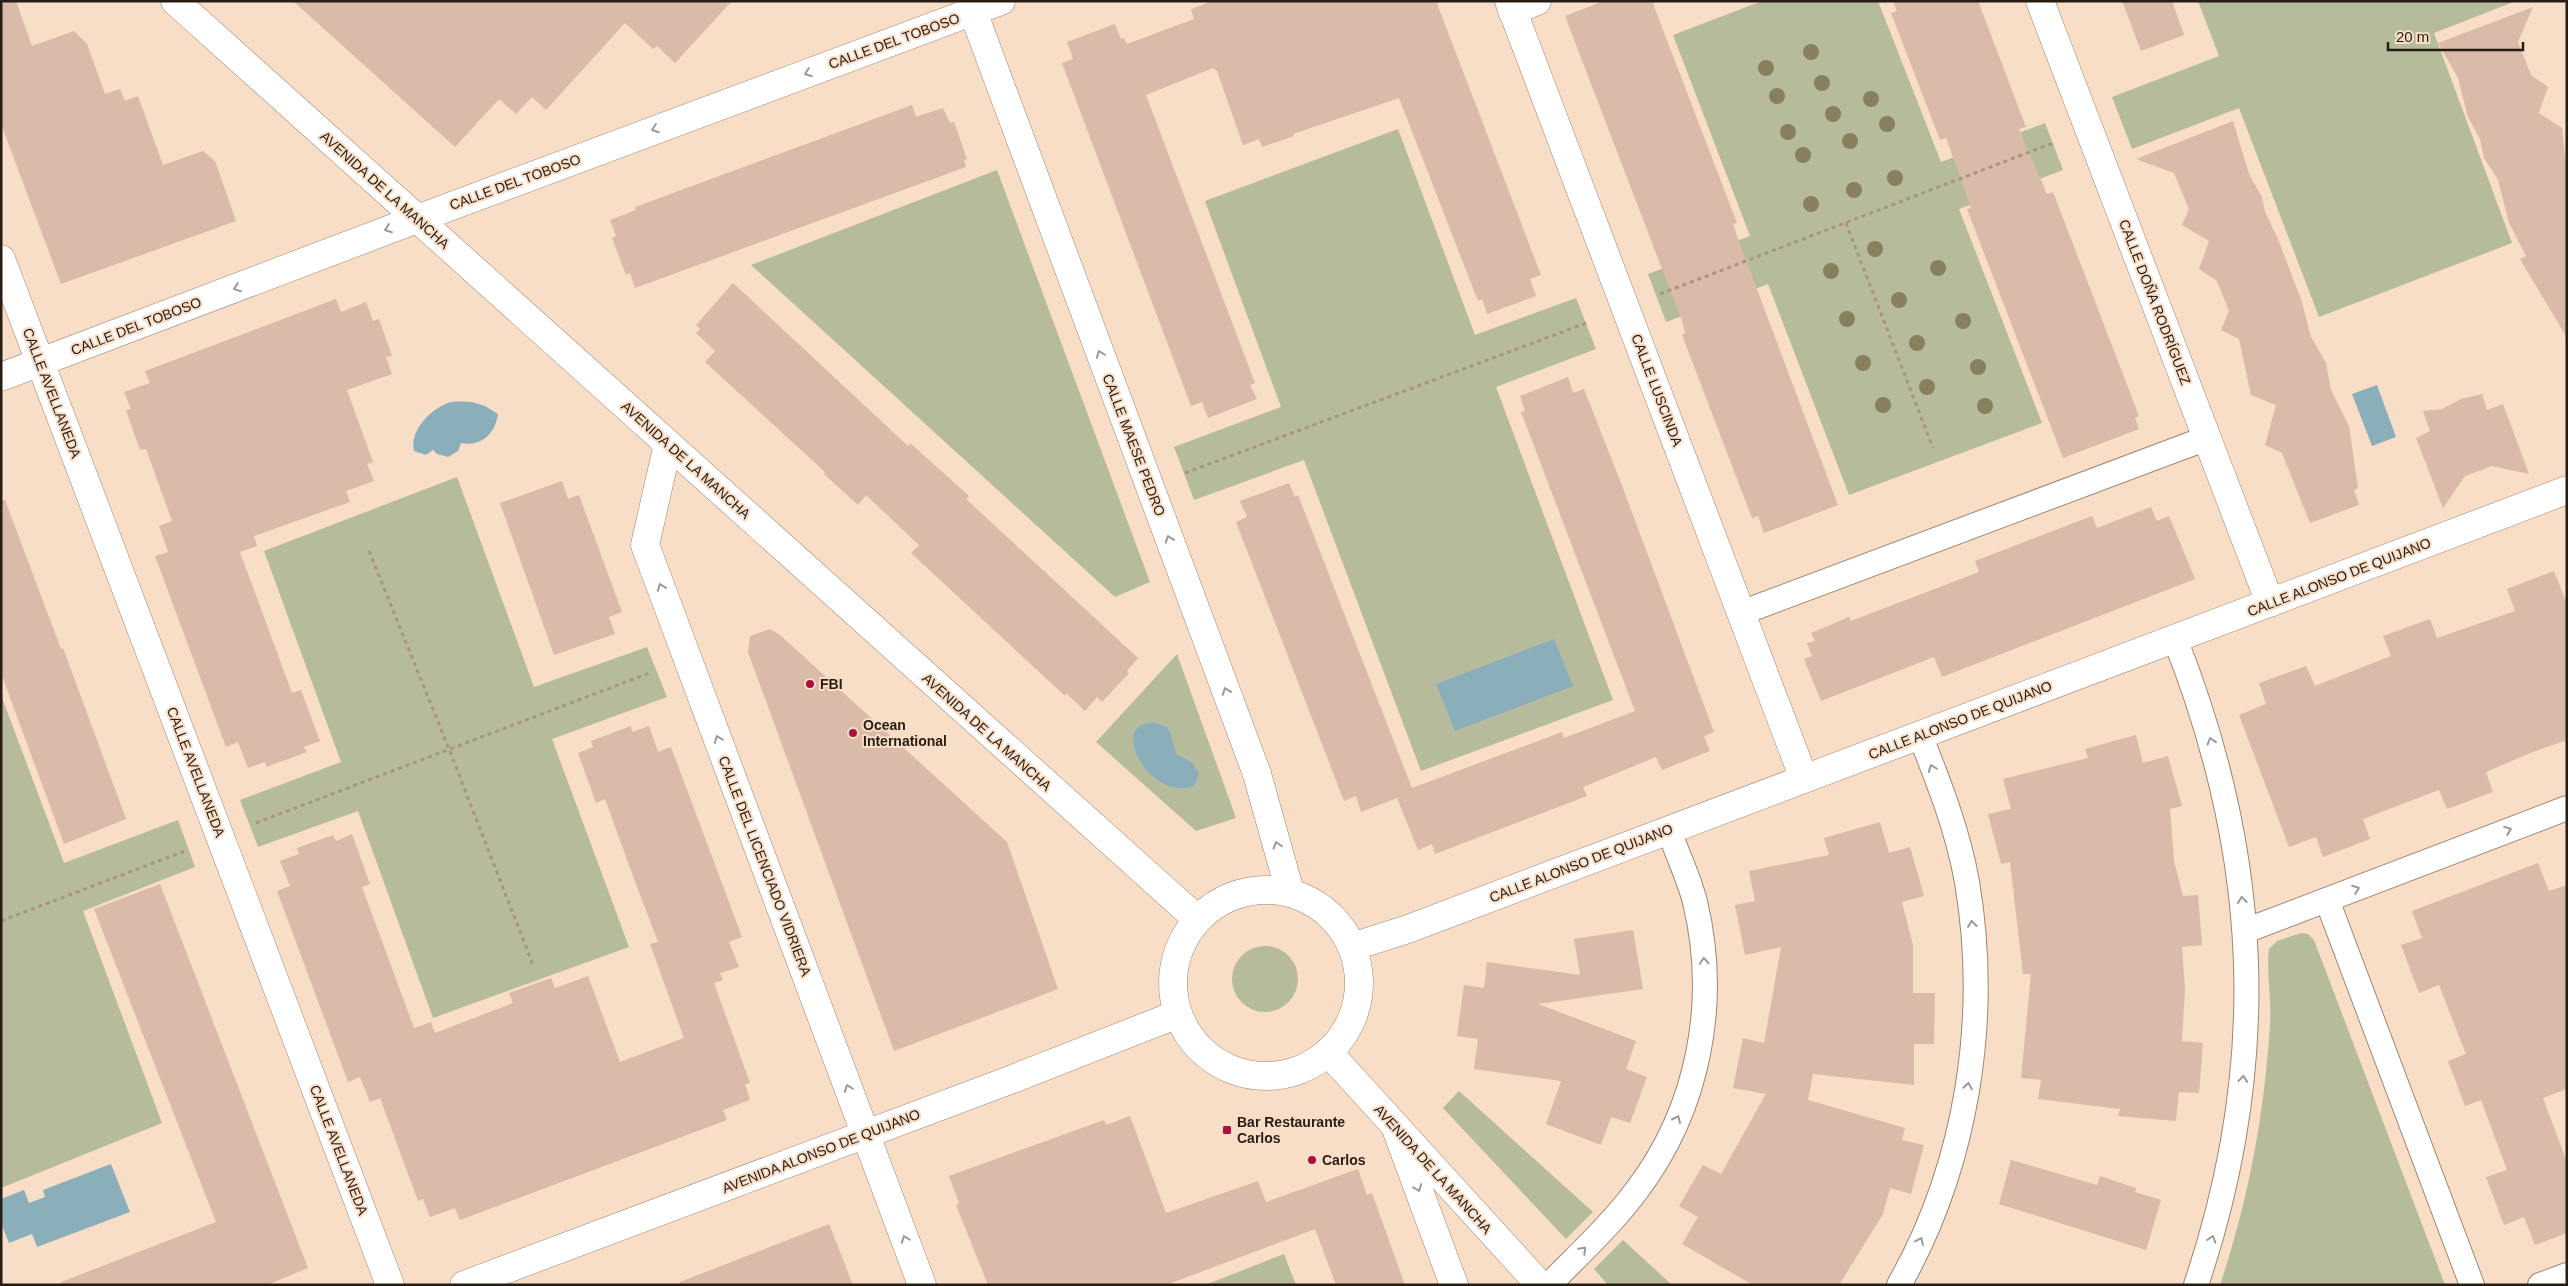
<svg xmlns="http://www.w3.org/2000/svg" width="2568" height="1286" font-family="Helvetica,sans-serif">
<style>
.green{fill:#b6bb9c}
.water{fill:#8aafbb}
.building{fill:#dabaa9}
.lines{fill:none;stroke-linecap:round;stroke-linejoin:round}
.lane-casing{stroke:#9f8772;stroke-width:26}
.street-casing{stroke:#9f8772;stroke-width:29}
.secondary-casing{stroke:#9f8772;stroke-width:29}
.path{stroke:#a89483;stroke-width:3;stroke-dasharray:4 4;stroke-linecap:butt}
.lane{stroke:#fff;stroke-width:24}
.street{stroke:#fff;stroke-width:28}
.secondary{stroke:#fff;stroke-width:28}
.tree{fill:#887f5f}
.oneway{stroke:#9d9996}
.poi-dot{fill:#a81140;stroke:#f8ddc7;stroke-width:2}
.labels{text-anchor:middle;stroke-width:4;stroke-linejoin:round;paint-order:stroke}
.street-label{font-size:14px;fill:#261d15;stroke:#f8ddc7}
.poi-label{font-size:14px;font-weight:bold;fill:#261d15;stroke:#f8ddc7;text-anchor:start}
</style>
<rect width="100%" height="100%" fill="#f8ddc7"/>
<path class="green" d="M1762 1H1878L1941 162 2045 123 2063 170 1959 209 2042 423 1849 495 1768 284 1666 322 1648 274 1750 236 1673 35Z
M2198 1H2516L2434 33 2512 243 2319 317 2239 108 2132 149 2112 97 2219 56Z
M1398 129 1475 335 1576 298 1596 349 1496 387 1613 700 1421 771 1304 460 1194 500 1174 447 1281 407 1205 201Z
M997 170 1150 582 1115 597 751 265Z
M457 477 534 687 647 647 667 697 552 739 629 947 433 1018 358 811 258 847 240 800 341 762 264 551Z
M1177 654 1236 818 1196 831 1096 742Z
M1 695 64 863 178 820 195 867 83 911 162 1123 1 1188Z
M2301 933 2308 934 2314 940 2445 1285H2220C2249 1198 2264 1116 2270 1025 2272 1000 2266 974 2269 949L2277 941Z
M1232 979a33 33 0 1 1 66 0a33 33 0 1 1-66 0Z
M1459 1091 1593 1212 1566 1239 1443 1108Z
M1623 1240 1672 1285H1608L1594 1269Z
M1284 1254 1296 1285H1205Z"/>
<path class="water" d="M2377 385 2396 437 2372 446 2352 394Z
M472 402 485 406 498 414C495 434 481 447 461 443L458 451 448 457 437 454 433 450 426 455 414 451C409 430 433 406 452 402 459 401 466 402 472 402Z
M1554 639 1573 686 1455 731 1436 684Z
M1152 722 1167 727 1171 735 1176 754 1193 763 1199 774 1194 786C1166 798 1128 762 1134 732L1141 725Z
M111 1164 130 1212 37 1247 32 1234 9 1243 1 1223V1199L24 1190 29 1203 45 1197 43 1190Z"/>
<path class="building" d="M1 1H16L32 46 74 31 87 44 105 94 120 89 125 101 138 96 163 165 203 151 215 161 236 221 61 284 1 124Z
M293 1H732L675 63 657 46 653 49 625 23 546 110 532 97 516 114 499 99 455 147Z
M1213 1H1436L1541 275 1530 279 1536 296 1487 314 1482 299 1478 301 1399 98 1293 134 1294 136 1262 147 1259 139 1243 145 1217 71 1213 68 1146 95 1255 383 1250 385 1257 399 1208 418 1202 402 1191 406 1062 63 1073 59 1067 42 1115 24 1121 39 1124 38 1127 44 1194 19 1191 9Z
M1604 1H1652L1737 223 1733 224 1737 236 1838 505 1764 533 1758 516 1752 518 1682 335 1685 333 1682 321 1565 16Z
M1893 1H1978L2026 127 2019 129 2047 194 2053 192 2139 416 2135 418 2139 429 2063 458 1967 209 1971 208 1946 138 1940 140 1891 13 1897 11Z
M2122 1H2172L2184 35 2141 51Z
M2533 7 2518 42 2531 75 2548 87 2539 113 2562 128 2567 172V338L2520 259 2526 256 2509 223 2498 180 2484 158 2480 139 2468 117 2458 78 2438 43Z
M912 105 916 117 943 108 950 123 954 122 967 159 964 160 966 167 635 288 630 273 626 275 612 238 616 236 610 220 636 210 635 207Z
M2233 121 2249 174 2262 197 2265 212 2278 239 2302 302 2311 337 2326 363 2331 390 2349 426 2358 488 2354 490 2359 505 2310 523 2282 453 2265 445 2276 405 2251 395 2239 339 2221 330 2229 311 2217 281 2199 269 2209 241 2182 225 2189 209 2174 173 2136 159Z
M733 283 908 446 910 443 969 496 966 499 1138 658 1127 671 1129 673 1102 702 1097 697 1085 711 1066 693 1065 696 911 553 919 545 866 495 858 505 824 474 825 472 705 362 715 351 696 333 700 329 696 325Z
M336 299 341 312 366 302 373 321 379 319 392 356 386 357 392 374 347 390 373 462 367 464 374 481 346 491 350 502 254 536 257 546 240 552 292 693 301 690 320 741 304 747 307 752 266 767 265 762 248 768 238 742 226 747 155 556 168 552 159 526 172 521 146 449 140 450 126 410 131 409 124 392 150 383 145 371Z
M1568 377 1573 393 1584 389 1621 483 1714 732 1704 736 1710 751 1662 770 1656 757 1583 787 1587 796 1435 854 1432 844 1418 850 1397 798 1361 812 1356 796 1344 801 1236 522 1247 517 1240 501 1289 483 1295 497 1298 495 1412 788 1562 732 1564 738 1635 711 1521 412 1525 411 1520 396Z
M2482 394 2487 410 2503 404 2529 474 2492 466 2476 472 2465 476 2443 508 2416 438 2430 431 2423 411 2442 409 2461 399Z
M562 481 568 499 579 495 622 612 609 617 615 634 554 655 500 503Z
M1 500H5L61 649 63 648 126 819 64 844 1 673Z
M2151 507 2157 521 2169 516 2195 579 1942 677 1934 657 1821 701 1804 659 1812 656 1807 643 1815 641 1811 633 1849 617 1851 621 1979 572 1975 561 2092 516 2097 528Z
M2554 571 2567 604V740L2530 753 2486 772 2493 792 2447 809 2439 790 2363 819 2370 839 2323 857 2316 837 2289 847 2239 715 2266 704 2259 683 2306 666 2315 686 2391 656 2383 636 2430 619 2437 638 2515 611 2507 589Z
M770 629 780 635 1007 842 1058 989 894 1051 748 652 750 636Z
M631 726 632 732 649 726 658 752 671 747 742 937 729 942 739 967 720 973 723 980 714 983 750 1083 745 1084 750 1100 723 1110 727 1120 500 1205 460 1220 455 1208 430 1217 423 1199 418 1201 380 1098 370 1102 360 1077 348 1082 277 891 290 886 280 861 299 854 297 848 333 835 336 841 352 834 370 884 362 887 414 1028 431 1022 435 1033 513 1003 509 993 551 978 555 988 588 976 620 1062 684 1038 650 944 658 942 633 876 605 799 596 803 578 753 593 747 591 741Z
M2136 735 2143 763 2168 756 2182 806 2170 809 2174 861 2183 896 2198 895 2202 945 2182 947 2185 989 2182 1041 2203 1043 2199 1093 2179 1092 2176 1121 2118 1116 2120 1109 2038 1099 2041 1080 2021 1078 2031 974H2023L2010 862 2001 864 1988 814 2011 809 2003 779 2088 758 2085 749Z
M1880 822 1889 853 1910 847 1924 896 1902 902 1913 945V993H1935L1934 1044H1914V1085L1813 1074 1808 1100 1905 1128 1902 1140 1924 1145 1911 1194 1890 1188 1883 1214 1839 1285H1753L1682 1244 1698 1217 1679 1206 1703 1165 1721 1174 1766 1094 1733 1088 1743 1038 1764 1043 1781 947 1745 955 1735 905 1755 901 1749 871 1829 855 1824 838Z
M2538 863 2549 891 2567 885V1089L2543 1098 2567 1162V1233L2535 1245 2524 1217 2504 1225 2486 1177 2507 1170 2481 1100 2465 1106 2448 1061 2466 1054 2439 985 2419 993 2401 945 2422 938 2412 911Z
M160 884 308 1268 267 1285H62L61 1282 216 1222 94 909Z
M1633 930 1643 989 1538 1004 1636 1041 1626 1069 1647 1077 1630 1123 1611 1117 1601 1145 1546 1124 1561 1081 1474 1069 1478 1039 1457 1036 1464 985 1484 988 1487 962 1580 975 1574 939Z
M1130 1116 1166 1213 1258 1181 1266 1202 1358 1169 1367 1195 1372 1193 1405 1285H1336L1315 1229 1166 1285H988L956 1205 959 1203 949 1176 1104 1120 1106 1125Z
M2011 1160 2097 1185 2100 1176 2136 1188 2135 1192 2161 1200 2146 1250 1999 1204Z
M829 1224 853 1285H680V1282Z"/>
<g class="lines">
<defs>
<path id="lane" d="M1741 613 2207 438
M2175 639C2261 856 2271 1063 2196 1285
M2327 900 2472 1285
M2245 931 2567 808
M1549 1285C1579 1254 1611 1225 1637 1190 1699 1108 1719 1002 1695 902 1689 878 1677 854 1669 830
M1899 1285C1967 1165 1990 1019 1967 882 1958 831 1939 783 1920 735
M2540 1285 2567 1275"/>
<path id="street" d="M969 1 1257 774 1290 892
M1509 1 1804 779
M2040 1 2270 603
M1512 11 1537 1
M1 259 390 1285
M1 377 417 219 1001 1
M668 444 645 545 922 1285
M1352 947 1408 929 2567 490
M1395 1126 1454 1285
M464 1285 1010 1080 1178 1014"/>
<path id="secondary" d="M175 1 1197 919
M1173 983a93 93 0 1 1 186 0a93 93 0 1 1-186 0Z
M1328 1052 1540 1285"/>
</defs>
<use href="#lane" class="lane-casing"/>
<use href="#street" class="street-casing"/>
<use href="#secondary" class="secondary-casing"/>
<path class="path" d="M1846 223 1933 448
M1660 294 2053 143
M1185 473 1589 322
M369 551 449 749 533 965
M256 823 652 672
M1 921 185 851"/>
<use href="#lane" class="lane"/>
<use href="#street" class="street"/>
<use href="#secondary" class="secondary"/>
</g>
<g class="tree">
<circle cx="1811" cy="52" r="8"/>
<circle cx="1766" cy="68" r="8"/>
<circle cx="1822" cy="83" r="8"/>
<circle cx="1777" cy="96" r="8"/>
<circle cx="1871" cy="99" r="8"/>
<circle cx="1833" cy="114" r="8"/>
<circle cx="1887" cy="124" r="8"/>
<circle cx="1788" cy="132" r="8"/>
<circle cx="1850" cy="141" r="8"/>
<circle cx="1803" cy="155" r="8"/>
<circle cx="1895" cy="178" r="8"/>
<circle cx="1854" cy="190" r="8"/>
<circle cx="1811" cy="204" r="8"/>
<circle cx="1875" cy="249" r="8"/>
<circle cx="1938" cy="268" r="8"/>
<circle cx="1831" cy="271" r="8"/>
<circle cx="1899" cy="300" r="8"/>
<circle cx="1847" cy="319" r="8"/>
<circle cx="1963" cy="321" r="8"/>
<circle cx="1917" cy="343" r="8"/>
<circle cx="1863" cy="363" r="8"/>
<circle cx="1978" cy="367" r="8"/>
<circle cx="1927" cy="387" r="8"/>
<circle cx="1883" cy="405" r="8"/>
<circle cx="1985" cy="406" r="8"/>
</g>
<defs><path id="oneway-chevron" d="M-2-3.5L2.5 0L-2 3.5" fill="none" stroke-width="1.6" stroke-linecap="round" stroke-linejoin="round" transform="scale(1.25)"/></defs>
<g class="oneway">
<use href="#oneway-chevron" transform="translate(808 73) rotate(160)"/>
<use href="#oneway-chevron" transform="translate(655 129) rotate(160)"/>
<use href="#oneway-chevron" transform="translate(388 229) rotate(159)"/>
<use href="#oneway-chevron" transform="translate(237 288) rotate(159)"/>
<use href="#oneway-chevron" transform="translate(1100 354) rotate(-111)"/>
<use href="#oneway-chevron" transform="translate(1169 539) rotate(-110)"/>
<use href="#oneway-chevron" transform="translate(661 587) rotate(-110)"/>
<use href="#oneway-chevron" transform="translate(1226 691) rotate(-110)"/>
<use href="#oneway-chevron" transform="translate(718 739) rotate(-111)"/>
<use href="#oneway-chevron" transform="translate(2211 741) rotate(-107)"/>
<use href="#oneway-chevron" transform="translate(1932 768) rotate(-111)"/>
<use href="#oneway-chevron" transform="translate(2508 830) rotate(-21)"/>
<use href="#oneway-chevron" transform="translate(1277 845) rotate(-106)"/>
<use href="#oneway-chevron" transform="translate(2356 889) rotate(-21)"/>
<use href="#oneway-chevron" transform="translate(2242 900) rotate(-96)"/>
<use href="#oneway-chevron" transform="translate(1972 924) rotate(-97)"/>
<use href="#oneway-chevron" transform="translate(1704 961) rotate(-93)"/>
<use href="#oneway-chevron" transform="translate(2243 1079) rotate(-85)"/>
<use href="#oneway-chevron" transform="translate(1968 1086) rotate(-81)"/>
<use href="#oneway-chevron" transform="translate(848 1088) rotate(-111)"/>
<use href="#oneway-chevron" transform="translate(1677 1119) rotate(-66)"/>
<use href="#oneway-chevron" transform="translate(1418 1188) rotate(69)"/>
<use href="#oneway-chevron" transform="translate(905 1239) rotate(-111)"/>
<use href="#oneway-chevron" transform="translate(2212 1239) rotate(-72)"/>
<use href="#oneway-chevron" transform="translate(1920 1241) rotate(-65)"/>
<use href="#oneway-chevron" transform="translate(1583 1250) rotate(-45)"/>
</g>
<g class="poi-dot">
<circle cx="810" cy="684" r="5"/>
<circle cx="853" cy="733" r="5"/>
<rect x="1222" y="1125" width="10" height="10" rx="2.5"/>
<circle cx="1312" cy="1160" r="5"/>
</g>
<g class="labels">
<g class="street-label">
<text transform="translate(894 41) rotate(-20)" y="5">CALLE DEL TOBOSO</text>
<text transform="translate(515 182) rotate(-20)" y="5">CALLE DEL TOBOSO</text>
<text transform="translate(385 190) rotate(42)" y="5">AVENIDA DE LA MANCHA</text>
<text transform="translate(2155 302) rotate(69)" y="5">CALLE DOÑA RODRÍGUEZ</text>
<text transform="translate(136 326) rotate(-21)" y="5">CALLE DEL TOBOSO</text>
<text transform="translate(1657 390) rotate(69)" y="5">CALLE LUSCINDA</text>
<text transform="translate(52 393) rotate(69)" y="5">CALLE AVELLANEDA</text>
<text transform="translate(1134 445) rotate(69)" y="5">CALLE MAESE PEDRO</text>
<text transform="translate(686 460) rotate(42)" y="5">AVENIDA DE LA MANCHA</text>
<text transform="translate(2339 577) rotate(-21)" y="5">CALLE ALONSO DE QUIJANO</text>
<text transform="translate(1960 720) rotate(-21)" y="5">CALLE ALONSO DE QUIJANO</text>
<text transform="translate(987 732) rotate(42)" y="5">AVENIDA DE LA MANCHA</text>
<text transform="translate(196 772) rotate(69)" y="5">CALLE AVELLANEDA</text>
<text transform="translate(1581 863) rotate(-21)" y="5">CALLE ALONSO DE QUIJANO</text>
<text transform="translate(765 866) rotate(69)" y="5">CALLE DEL LICENCIADO VIDRIERA</text>
<text transform="translate(339 1150) rotate(69)" y="5">CALLE AVELLANEDA</text>
<text transform="translate(821 1151) rotate(-21)" y="5">AVENIDA ALONSO DE QUIJANO</text>
<text transform="translate(1433 1169) rotate(48)" y="5">AVENIDA DE LA MANCHA</text>
</g>
<g class="poi-label">
<text x="820" y="689">FBI</text>
<text x="863" y="730">Ocean<tspan x="863" dy="16">International</tspan></text>
<text x="1237" y="1127">Bar Restaurante<tspan x="1237" dy="16">Carlos</tspan></text>
<text x="1322" y="1165">Carlos</text>
</g>
</g>
<rect width="2568" height="1286" fill="none" stroke="#261d15" stroke-width="5"/>
<path d="M2388 42v8h135v-8" fill="none" stroke="#261d15" stroke-width="2.5"/>
<text x="2396" y="42" font-size="15" fill="#261d15" stroke="#f8ddc7" stroke-width="4" paint-order="stroke">20 m</text>
</svg>
